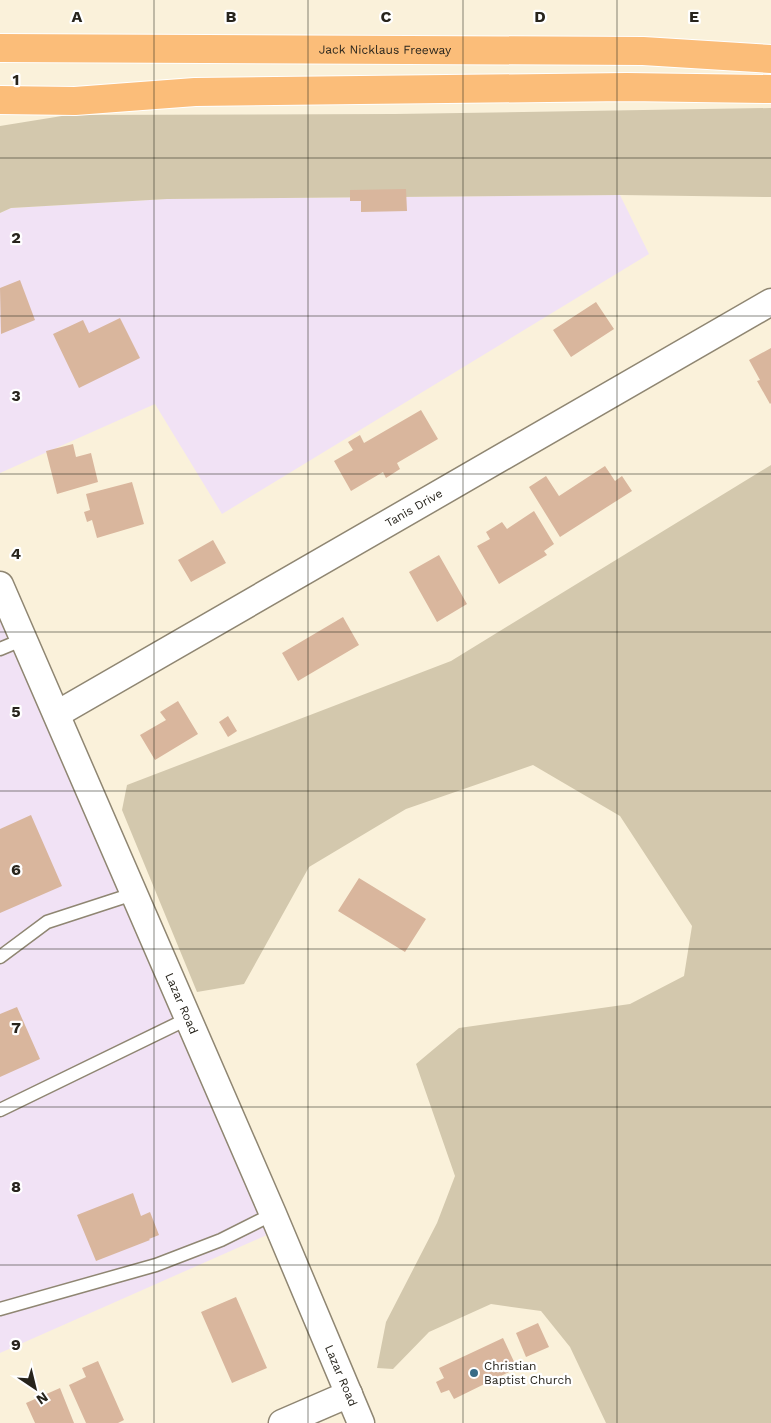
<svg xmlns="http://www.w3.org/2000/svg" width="771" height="1423" font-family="'Work Sans',sans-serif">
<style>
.industrial{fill:#f1e2f5}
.green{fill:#d3c8ad}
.building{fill:#d9b69d}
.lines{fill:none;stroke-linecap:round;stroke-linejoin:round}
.service-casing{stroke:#8f8672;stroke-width:15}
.minor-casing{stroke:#8f8672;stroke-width:29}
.motorway-casing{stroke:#fff;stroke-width:30}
.service{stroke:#fff;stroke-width:12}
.minor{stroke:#fff;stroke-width:26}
.motorway{stroke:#fbbd79;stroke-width:28}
.grid{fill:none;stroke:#27241c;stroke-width:1;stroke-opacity:0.55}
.poi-dot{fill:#376b87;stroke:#fff;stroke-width:2}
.labels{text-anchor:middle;stroke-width:4.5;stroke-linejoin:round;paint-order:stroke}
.street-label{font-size:12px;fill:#27241c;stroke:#fff}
.poi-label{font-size:12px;fill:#27241c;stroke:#fff;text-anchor:start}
.grid-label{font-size:16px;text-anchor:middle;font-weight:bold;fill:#27241c;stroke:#fff;stroke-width:4.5;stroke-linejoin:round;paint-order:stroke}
</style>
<rect width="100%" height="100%" fill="#faf1da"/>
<path class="industrial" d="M620 195 649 254 222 514 155 404 0 473V213L11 208 167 199Z
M0 614 269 1234 0 1353Z"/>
<path class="green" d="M771 108V197L620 195 167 199 11 208 0 213V126L68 115 395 114Z
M771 465V1423H606L570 1347 541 1311 491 1304 429 1332 393 1369 377 1368 386 1322 437 1223 455 1176 416 1064 459 1028 630 1004 684 976 692 926 620 816 533 765 406 809 309 867 244 984 197 992 122 810 127 785 451 661Z"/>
<path class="building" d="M406 189 407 211 361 212V201H350V190Z
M20 280 35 320 1 334 0 288Z
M596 302 614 329 571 357 553 330Z
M120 318 140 358 79 388 53 334 83 320 89 333Z
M771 348V403L770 404 757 381 760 380 749 360Z
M421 410 438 439 397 463 400 469 386 478 383 472 351 491 334 461 353 450 348 442 360 435 364 443Z
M73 444 76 457 91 453 98 482 57 494 46 451Z
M605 466 615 481 622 476 632 491 560 537 529 487 546 476 559 496Z
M132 482 144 524 97 538 92 520 87 522 84 512 90 510 86 494Z
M534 511 554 544 544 551 547 555 499 584 477 546 490 539 486 532 502 522 507 529Z
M213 540 226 563 191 582 178 560Z
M439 555 467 604 437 622 409 572Z
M343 617 359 645 298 681 282 653Z
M178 701 198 734 155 760 140 735 166 720 160 712Z
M228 716 237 731 228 737 219 722Z
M31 815 62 886 0 913V829Z
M359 878 426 919 405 952 338 911Z
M17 1007 40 1059 0 1077V1014Z
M133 1193 141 1216 150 1212 159 1235 149 1239 150 1240 96 1261 77 1215Z
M236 1297 267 1368 232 1383 201 1312Z
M538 1323 549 1347 526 1357 516 1333Z
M503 1338 517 1368 454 1399 449 1390 441 1393 436 1382 444 1378 439 1368Z
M98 1361 124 1420 118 1423H86L69 1385 86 1377 82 1368Z
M60 1388 74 1423H35L26 1403Z"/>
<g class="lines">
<defs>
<path id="service" d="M0 649 24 639
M0 957 47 922 133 894
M0 1110 187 1019
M0 1309 156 1265 221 1240 273 1214"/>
<g id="minor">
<path id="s1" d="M0 585 273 1214 361 1423"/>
<path id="s2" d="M57 714 771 302"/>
<path d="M282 1423 349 1394"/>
</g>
<g id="motorway">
<path id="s3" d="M0 48 643 51 771 59"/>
<path d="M0 100 75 101 195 92 627 87 771 89"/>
</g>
</defs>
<use href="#service" class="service-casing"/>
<use href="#minor" class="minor-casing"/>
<use href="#motorway" class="motorway-casing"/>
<use href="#service" class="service"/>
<use href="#minor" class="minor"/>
<use href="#motorway" class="motorway"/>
</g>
<path class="grid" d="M154 0V1423M308 0V1423M463 0V1423M617 0V1423M0 158H771M0 316H771M0 474H771M0 632H771M0 791H771M0 949H771M0 1107H771M0 1265H771"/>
<circle class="poi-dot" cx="474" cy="1373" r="5"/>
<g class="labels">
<g class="street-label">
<text dy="4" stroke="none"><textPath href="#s3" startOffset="385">Jack Nicklaus Freeway</textPath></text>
<text dy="4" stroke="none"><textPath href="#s2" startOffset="412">Tanis Drive</textPath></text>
<text dy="4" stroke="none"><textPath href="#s1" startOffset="456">Lazar Road</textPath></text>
<text dy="4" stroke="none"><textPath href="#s1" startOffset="861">Lazar Road</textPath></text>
</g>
<g class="poi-label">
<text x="484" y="1370">Christian<tspan x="484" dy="14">Baptist Church</tspan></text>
</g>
</g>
<g class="grid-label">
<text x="77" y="22">A</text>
<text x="231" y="22">B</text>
<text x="386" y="22">C</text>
<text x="540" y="22">D</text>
<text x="694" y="22">E</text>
<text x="16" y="85">1</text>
<text x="16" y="243">2</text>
<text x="16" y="401">3</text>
<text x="16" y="559">4</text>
<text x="16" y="717">5</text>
<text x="16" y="875">6</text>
<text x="16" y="1033">7</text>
<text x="16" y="1192">8</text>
<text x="16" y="1350">9</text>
</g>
<g transform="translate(35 1388) rotate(145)" stroke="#ffffff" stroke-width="4" paint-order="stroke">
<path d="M0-4L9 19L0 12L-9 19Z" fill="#27241c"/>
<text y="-8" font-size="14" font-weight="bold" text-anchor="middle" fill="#27241c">N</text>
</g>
</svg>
